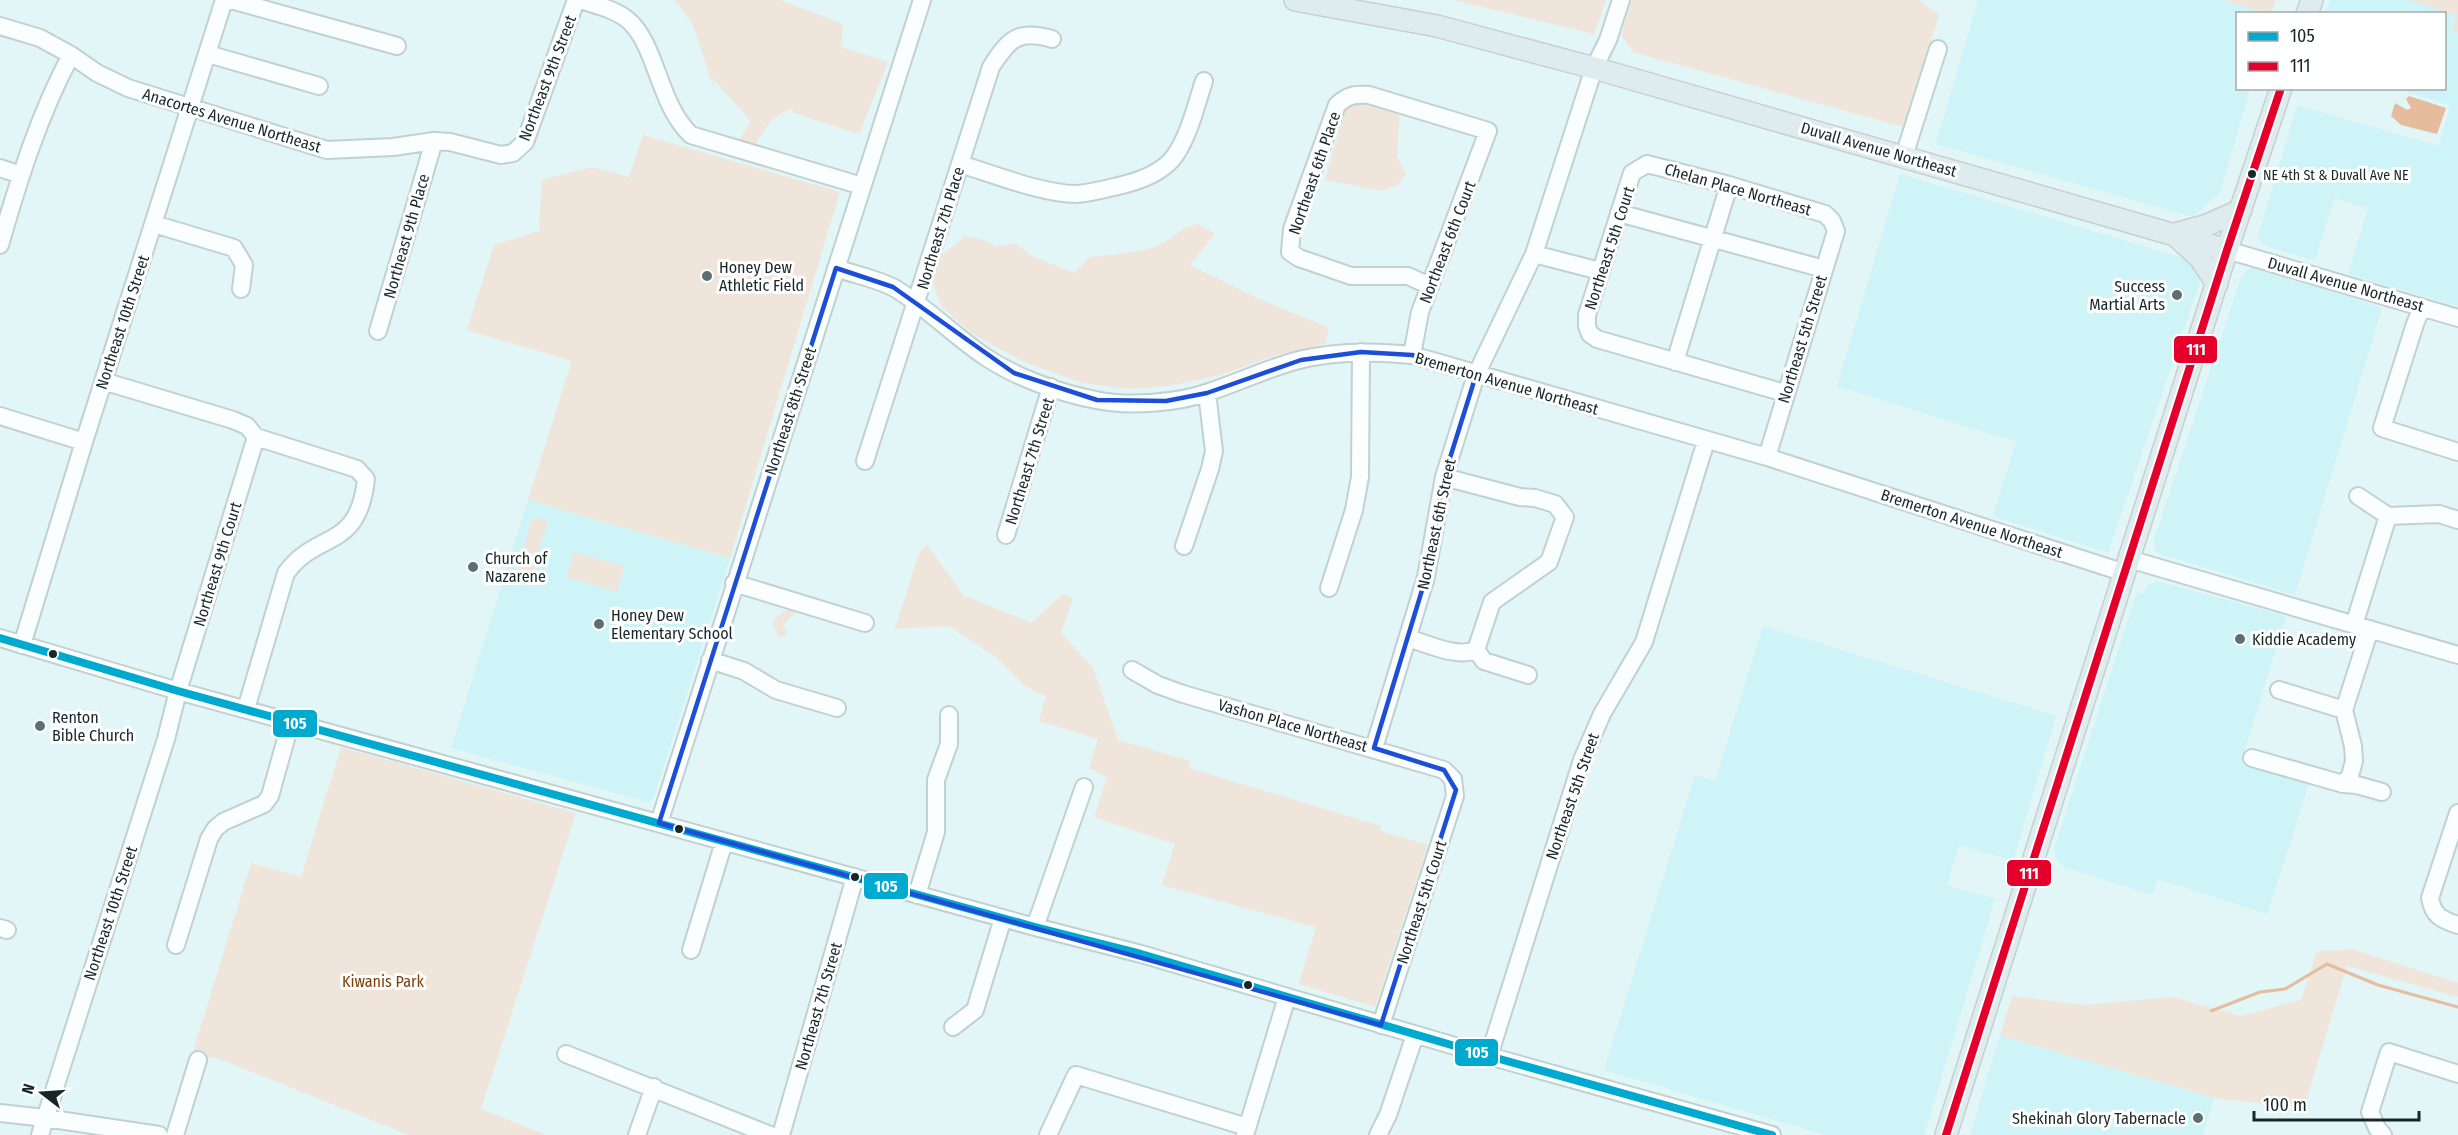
<svg xmlns="http://www.w3.org/2000/svg" width="2458" height="1135" font-family="'Fira Sans Condensed',sans-serif">
<style>
.built{fill:#cef4f8}
.green{fill:#f0e5da}
.water{fill:#e5bc9d}
.lines{fill:none;stroke-linecap:round;stroke-linejoin:round}
.stream{stroke:#e5bc9d;stroke-width:3}
.minor-casing{stroke:#c0d1d2;stroke-width:20}
.major-casing{stroke:#c6d0d1;stroke-width:24}
.minor{stroke:#fbfefe;stroke-width:16}
.major{stroke:#dfecee;stroke-width:21}
.bus-1-casing{stroke:#fff;stroke-width:12}
.bus-2-casing{stroke:#fff;stroke-width:12}
.bus-1{stroke:#00a9ce;stroke-width:8}
.bus-2{stroke:#e4002b;stroke-width:8}
.marked{fill:none;stroke:#1d4ed8;stroke-width:4.5;stroke-linejoin:round}
.bus-dot{fill:#172729;stroke:#fff;stroke-width:2}
.poi-dot{fill:#5e6f71;stroke:#fff;stroke-width:2}
.labels{text-anchor:middle;stroke-width:6;stroke-linejoin:round;paint-order:stroke}
.bus-label{font-size:14px;fill:#172729;stroke:#fff;text-anchor:start}
.street-label{font-size:16px;fill:#172729;stroke:#fff}
.poi-label{font-size:16px;fill:#172729;stroke:#fff;text-anchor:start}
.park-label{font-size:16px;fill:#7c3f09;stroke:#fff}
.line-badge{stroke:#fff;stroke-width:2}
.badge-label{font-size:16px;text-anchor:middle;font-weight:bold;fill:#fff}
</style>
<rect width="100%" height="100%" fill="#e2f5f7"/>
<path class="built" d="M1978 0H2222L2269 13 2238 14V88L2250 89 2220 192 2193 217 1936 144Z
M2330 0H2458V306L2348 274 2368 208 2334 198 2315 261 2269 247 2262 243 2258 236 2297 105 2439 146 2450 105 2397 89 2444 88V14L2326 13Z
M1900 174 2184 258 2196 268 2200 282 2108 553 1993 516 2016 442 1837 386Z
M2256 265 2382 308 2295 595 2160 554 2155 550 2154 540 2241 277 2248 269Z
M528 500 730 558 654 797 648 802 451 748Z
M2157 581 2286 616 2242 759 2310 781 2267 914 2158 879 2152 895 2064 867 2055 857V846L2137 592 2143 594 2149 584Z
M1763 626 2056 716 2013 861 1959 845 1947 885 1995 899 1924 1135H1826L1604 1070 1695 775 1715 781Z
M2000 1035 2214 1098 2203 1135H1970Z"/>
<path class="green" d="M675 0H780L843 24 841 47 888 62 859 134 794 113 792 108 771 120 754 146 737 144 751 121 712 78 714 89 693 25Z
M1454 0H1606L1594 34Z
M1632 0H1919L1939 15 1904 127 1633 52 1621 35Z
M2222 0H2276L2271 13 2269 14Z
M2409 0H2458V33L2453 31 2456 15Z
M1360 98 1400 109 1397 156 1406 174 1399 184 1383 191 1325 180 1345 111Z
M643 135 840 192 730 558 528 500 572 361 467 330 494 245 539 231 542 180 592 167 629 177Z
M1199 224 1215 234 1190 265 1255 297 1329 328 1325 344 1276 355 1220 375 1170 386 1129 389 1082 383 1022 361 971 333 942 307 933 285 938 259 965 236 983 240 997 247 1015 243 1032 256 1074 273 1090 257C1113 254 1140 254 1161 244 1177 237 1180 226 1199 224Z
M532 517 548 521 532 573 518 570Z
M927 544 963 595 1031 623 1063 594 1073 598 1061 633 1093 668 1118 740 1191 761 1189 768 1381 826 1380 831 1428 845 1375 1007 1299 984 1316 927 1162 885 1175 844 1094 817 1107 777 1089 768 1098 739 1039 721 1046 696 1026 687 997 658 949 626 895 629 919 553Z
M574 552 624 566 617 592 566 577Z
M789 610 796 613 788 619 782 628 787 631 784 636 779 637 772 622 784 611Z
M341 747 576 813 481 1109 546 1135H409L217 1058 192 1055 251 863 301 877Z
M2352 949 2458 983V997L2347 966 2304 1108 2214 1098 2000 1035 2012 996 2082 1005 2173 997 2240 1016 2301 1000 2317 951Z"/>
<path class="water" d="M2409 96 2446 108 2437 134 2401 125 2391 116 2395 103 2407 110 2411 108 2406 99Z"/>
<g class="lines">
<path class="stream" d="M2211 1011 2260 992 2285 989 2327 964 2378 985 2458 1007"/>
<defs>
<path id="minor" d="M231 0 397 46
M580 0C596 5 614 9 628 20 657 45 658 104 691 135L862 186
M0 26 40 38 71 55 97 73 128 88 327 150 393 147 434 141 450 142 501 155 513 153 525 142 576 0
M208 54 319 86
M1904 156 1938 49
M960 164C993 174 1043 194 1076 194 1093 193 1109 188 1126 184 1145 179 1165 171 1176 154 1190 133 1196 105 1204 81
M0 168 21 175
M1619 213 1824 269
M154 224 234 248 244 265 241 289
M0 245C19 179 39 115 71 55
M2227 250 2458 318
M1534 254 1600 271
M836 268C855 275 879 279 896 289 929 309 955 337 987 358 1018 378 1059 393 1096 400 1129 407 1178 403 1209 392 1239 382 1268 368 1299 360 1335 351 1375 351 1412 355L1767 457 2125 573
M2422 307 2415 324 2382 428 2458 452
M378 331 434 141
M1412 355 1420 312 1488 131 1369 95C1354 94 1348 95 1337 105L1292 229 1290 252 1299 258 1351 276H1408L1430 286
M1675 362 1729 185
M103 381 233 420 247 426 256 437
M0 416 84 442
M1767 457 1836 231 1832 221 1825 214 1729 185 1647 164 1632 173 1587 315V326L1590 334 1597 339 1785 393
M865 461 991 67C1009 39 1018 29 1052 39
M1444 477 1520 497 1535 498 1555 504 1565 517 1549 562 1492 602 1476 650
M2358 496 2388 516 2439 514 2458 520
M1006 535 1051 387
M1184 546 1210 469 1214 451 1207 393
M2129 559 2458 655
M734 583 865 623
M1329 588 1354 510 1360 477 1361 352
M2354 625 2388 516
M0 638 178 691 1035 927 1141 954 1489 1056 1772 1135
M1408 638C1428 644 1456 658 1476 650L1484 661 1528 675
M22 645 84 442 224 0
M710 660 744 671 776 690 837 708
M1132 670 1158 685 1183 694 1444 770 1453 779 1455 796 1381 1025
M2279 690 2344 710
M246 709 286 573C318 529 358 552 366 479L357 469 256 437
M1374 748 1426 577 1444 477 1476 375 1534 254 1594 68 1608 40 1621 0
M2252 758 2343 784 2357 785 2382 792
M2343 784 2350 776 2354 761 2353 746 2344 710 2370 629
M2458 813 2430 898C2433 916 2442 920 2458 925
M659 823 922 0
M917 895 936 832V780L949 744V715
M1035 927 1084 787
M0 928 7 930
M176 945 209 839 215 829 223 822 264 804 270 796 291 721
M691 950 724 842
M953 1027 975 1010 1003 918
M566 1054 770 1135
M1489 1056 1582 760 1602 714 1644 642 1706 441
M0 1113 45 1118 159 1135
M40 1135 166 739 178 691 256 437
M175 1135 198 1060
M637 1135 654 1087
M781 1135 855 877
M1048 1135 1076 1075 1247 1127
M1245 1135 1287 997
M1378 1135 1388 1115 1415 1035
M2383 1135 2377 1128 2370 1112 2389 1052 2458 1074"/>
<path id="major" d="M1295 0 1437 26 1594 68 2227 250
M2307 14 2312 0
M2175 234 2207 225 2241 210
M2177 237 2200 258 2217 284
M1946 1135 2227 250 2281 88"/>
</defs>
<use href="#minor" class="minor-casing"/>
<use href="#major" class="major-casing"/>
<use href="#minor" class="minor"/>
<use href="#major" class="major"/>
<defs>
<path id="bus-1" d="M0 638 178 691 1035 927 1141 954 1489 1056 1772 1135"/>
<path id="bus-2" d="M1946 1135 2227 250 2281 88"/>
</defs>
<use href="#bus-1" class="bus-1-casing"/>
<use href="#bus-2" class="bus-2-casing"/>
<use href="#bus-1" class="bus-1"/>
<use href="#bus-2" class="bus-2"/>
</g>
<path class="marked" d="M836 268 893 287 1014 373 1097 400 1166 401 1207 393 1301 360 1361 352 1412 355 1476 375 1444 477 1426 577 1374 748 1444 770 1456 790 1381 1025 659 823Z"/>
<g class="bus-dot">
<circle cx="2252" cy="174" r="5"/>
<circle cx="53" cy="654" r="5"/>
<circle cx="679" cy="829" r="5"/>
<circle cx="855" cy="877" r="5"/>
<circle cx="1248" cy="985" r="5"/>
</g>
<g class="poi-dot">
<circle cx="707" cy="276" r="6"/>
<circle cx="2177" cy="295" r="6"/>
<circle cx="473" cy="567" r="6"/>
<circle cx="599" cy="624" r="6"/>
<circle cx="2240" cy="639" r="6"/>
<circle cx="40" cy="726" r="6"/>
<circle cx="2198" cy="1118" r="6"/>
</g>
<g class="labels">
<g class="bus-label">
<text x="2263" y="180">NE 4th St &amp; Duvall Ave NE</text>
</g>
<g class="street-label">
<text transform="translate(547 78) rotate(-69)" y="6">Northeast 9th Street</text>
<text transform="translate(232 120) rotate(17)" y="6">Anacortes Avenue Northeast</text>
<text transform="translate(1879 149) rotate(16)" y="6">Duvall Avenue Northeast</text>
<text transform="translate(1314 173) rotate(-71)" y="6">Northeast 6th Place</text>
<text transform="translate(1738 189) rotate(16)" y="6">Chelan Place Northeast</text>
<text transform="translate(940 228) rotate(-73)" y="6">Northeast 7th Place</text>
<text transform="translate(406 236) rotate(-74)" y="6">Northeast 9th Place</text>
<text transform="translate(1447 242) rotate(-69)" y="6">Northeast 6th Court</text>
<text transform="translate(1609 248) rotate(-72)" y="6">Northeast 5th Court</text>
<text transform="translate(2346 284) rotate(16)" y="6">Duvall Avenue Northeast</text>
<text transform="translate(122 322) rotate(-72)" y="6">Northeast 10th Street</text>
<text transform="translate(1802 339) rotate(-73)" y="6">Northeast 5th Street</text>
<text transform="translate(1507 383) rotate(16)" y="6">Bremerton Avenue Northeast</text>
<text transform="translate(790 411) rotate(-72)" y="6">Northeast 8th Street</text>
<text transform="translate(1029 461) rotate(-73)" y="6">Northeast 7th Street</text>
<text transform="translate(1972 523) rotate(18)" y="6">Bremerton Avenue Northeast</text>
<text transform="translate(1436 524) rotate(-78)" y="6">Northeast 6th Street</text>
<text transform="translate(217 564) rotate(-73)" y="6">Northeast 9th Court</text>
<text transform="translate(1293 725) rotate(16)" y="6">Vashon Place Northeast</text>
<text transform="translate(1572 796) rotate(-71)" y="6">Northeast 5th Street</text>
<text transform="translate(1421 902) rotate(-72)" y="6">Northeast 5th Court</text>
<text transform="translate(110 913) rotate(-72)" y="6">Northeast 10th Street</text>
<text transform="translate(818 1006) rotate(-74)" y="6">Northeast 7th Street</text>
</g>
<g class="poi-label">
<text x="719" y="273">Honey Dew<tspan x="719" dy="18">Athletic Field</tspan></text>
<text x="2165" y="292" text-anchor="end">Success<tspan x="2165" dy="18">Martial Arts</tspan></text>
<text x="485" y="564">Church of<tspan x="485" dy="18">Nazarene</tspan></text>
<text x="611" y="621">Honey Dew<tspan x="611" dy="18">Elementary School</tspan></text>
<text x="2252" y="645">Kiddie Academy</text>
<text x="52" y="723">Renton<tspan x="52" dy="18">Bible Church</tspan></text>
<text x="2186" y="1124" text-anchor="end">Shekinah Glory Tabernacle</text>
</g>
<g class="park-label">
<text x="383" y="987">Kiwanis Park</text>
</g>
</g>
<g class="line-badge">
<rect x="2173" y="335" width="45" height="29" rx="6" fill="#e4002b"/>
<rect x="272" y="709" width="46" height="29" rx="6" fill="#00a9ce"/>
<rect x="2006" y="859" width="46" height="28" rx="6" fill="#e4002b"/>
<rect x="863" y="872" width="46" height="28" rx="6" fill="#00a9ce"/>
<rect x="1454" y="1038" width="45" height="29" rx="6" fill="#00a9ce"/>
</g>
<g class="badge-label">
<text x="2196" y="355">111</text>
<text x="295" y="729">105</text>
<text x="2029" y="879">111</text>
<text x="886" y="892">105</text>
<text x="1477" y="1058">105</text>
</g>
<rect x="2236" y="12" width="210" height="78" fill="#ffffff" stroke="#a2a9a9" stroke-width="1.5"/>
<rect x="2248" y="32" width="30" height="9" fill="#00a9ce" stroke="#a2a9a9" stroke-width="1.5"/>
<text x="2290" y="42" font-size="18" fill="#172729">105</text>
<rect x="2248" y="62" width="30" height="9" fill="#e4002b" stroke="#a2a9a9" stroke-width="1.5"/>
<text x="2290" y="72" font-size="18" fill="#172729">111</text>
<g transform="translate(42 1093) rotate(287)" stroke="#ffffff" stroke-width="4.5" paint-order="stroke">
<path d="M0-4.5L10 22L0 15L-10 22Z" fill="#172729"/>
<text y="-9" font-size="16" font-weight="bold" text-anchor="middle" fill="#172729">N</text>
</g>
<path d="M2254 1111v9h165v-9" fill="none" stroke="#172729" stroke-width="3"/>
<text x="2263" y="1111" font-size="18" fill="#172729" stroke="#ffffff" stroke-width="4.5" paint-order="stroke">100 m</text>
</svg>
